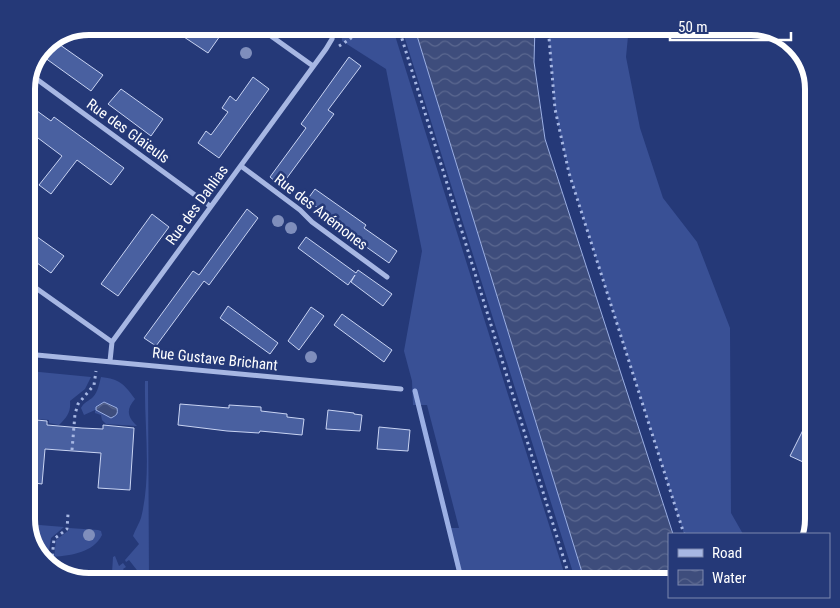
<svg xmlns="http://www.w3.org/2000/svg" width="840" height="608" font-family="'Roboto Condensed',sans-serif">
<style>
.grass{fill:#395095}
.water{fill:url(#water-waves);stroke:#9bafe4}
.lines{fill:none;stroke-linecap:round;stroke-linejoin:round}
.stream{stroke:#9bafe4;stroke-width:5}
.building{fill:#4960a0;stroke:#c9d4f3}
.path{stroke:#a7b7e3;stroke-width:3;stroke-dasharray:2.5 4;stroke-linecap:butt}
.street{stroke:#a7b7e3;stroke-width:5}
.tree{fill:#7f8ebc}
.labels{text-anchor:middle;stroke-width:5;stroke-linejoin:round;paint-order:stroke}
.street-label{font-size:15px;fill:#fff;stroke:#253978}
.rim{fill:none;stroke:#fff;stroke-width:6}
</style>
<defs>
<pattern id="water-waves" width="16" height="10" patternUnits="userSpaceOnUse" patternTransform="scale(1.25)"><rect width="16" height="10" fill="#3e4d7c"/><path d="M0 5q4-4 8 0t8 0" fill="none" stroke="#5b6890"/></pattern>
</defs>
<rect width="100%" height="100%" fill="#253978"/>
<path class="grass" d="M341 26H392L567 582H459L448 528H459L427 405H413L412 381 404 351 422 251 386 69 342 41Z
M401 26H414L585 582H576Z
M548 26H629L626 57 640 128 663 198 697 242 730 328 731 513 743 534H684L569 173 555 109Z
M29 371 91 377 85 389 70 401C71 412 67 417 59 425L49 423V420L26 418V375Z
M101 377C120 379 124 384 135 399 126 409 127 417 137 426L106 424 102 420 101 415 95 413V410L84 415 81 408C84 402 89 401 93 397 98 392 99 384 101 377Z
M145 381H148L149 582H98L112 573 113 557 115 556 119 566 123 563 126 567 123 569 132 581 140 574 129 560 126 562 125 560 139 544 133 536C135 530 139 524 141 518 152 475 144 425 145 381Z
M27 524 64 527 51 538 48 557H45Z
M69 528 98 530 101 531 102 535C93 553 71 555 54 557L56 540 69 530Z"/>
<path class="water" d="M414 26H535L534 62 545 139 673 534H669V582H585Z
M104 402 117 408C118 414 117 415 111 418L96 410V407Z"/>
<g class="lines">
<path class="stream" d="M415 391 462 582"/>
</g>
<path class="building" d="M173 26H227L208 53 184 37 186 35Z
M53 40 103 75 91 91 41 55 47 42Z
M349 57 361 66 328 110 334 114 281 186 270 177 306 128 301 124Z
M253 77 269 89 219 158 198 143 206 131 211 135 228 112 222 108 230 96 236 101Z
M121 89 163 119 151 136 108 104Z
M26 103 51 121 54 117 124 168 111 185 77 160 51 194 39 185 62 156 26 129Z
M315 189 366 225 364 228 397 251 389 263 355 239 357 236 307 200Z
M247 209 258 218 209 285 204 281 156 346 144 338 193 271 199 275Z
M152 214 169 227 118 296 101 284Z
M26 229 64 256 51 273 26 255Z
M306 237 356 273 358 270 392 294 383 306 351 282 355 275 348 285 298 248Z
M228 306 278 343 270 354 220 318Z
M311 307 324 316 299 350 288 341Z
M342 314 392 350 384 362 334 325Z
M180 404 229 408V405L261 407V411L287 414V417L304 419 302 435 260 431 259 433 227 431 178 425Z
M814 408V467L790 456Z
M328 410 354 413V414L362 415 360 431 326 429Z
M26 419 47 421V425L82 428 103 429V425L134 428 130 490 98 488 101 453 45 449 42 484 26 482Z
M379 427 410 430 408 451 377 449Z"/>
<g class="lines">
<path class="path" d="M398 26 571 582
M548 26 555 109 569 173 684 534
M339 46 350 39 360 26
M72 450 75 414 78 404 94 385 96 371
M51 569 54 539 67 529 68 514"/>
<path class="street" d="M257 26 313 66
M31 75 210 206
M241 166 300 210 312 222 387 277
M26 281 112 342
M26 354 401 389
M110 361 112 342 326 49 332 39 334 26"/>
</g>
<g class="tree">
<circle cx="246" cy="53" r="6"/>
<circle cx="278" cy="221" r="6"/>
<circle cx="291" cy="228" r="6"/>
<circle cx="311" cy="357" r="6"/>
<circle cx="89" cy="535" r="6"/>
</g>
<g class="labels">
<g class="street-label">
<text transform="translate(128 131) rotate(36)" y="5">Rue des Glaïeuls</text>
<text transform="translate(197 205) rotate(-54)" y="5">Rue des Dahlias</text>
<text transform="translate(321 212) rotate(38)" y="5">Rue des Anémones</text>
<text transform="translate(215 359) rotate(6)" y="5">Rue Gustave Brichant</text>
</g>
</g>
<path d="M0 0H840V608H0ZM89 35H751A54 54 0 0 1 805 89V519A54 54 0 0 1 751 573H89A54 54 0 0 1 35 519V89A54 54 0 0 1 89 35Z" fill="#253978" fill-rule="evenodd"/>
<path class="rim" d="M89 35H751A54 54 0 0 1 805 89V519A54 54 0 0 1 751 573H89A54 54 0 0 1 35 519V89A54 54 0 0 1 89 35Z"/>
<rect x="668" y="533" width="162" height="65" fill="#253978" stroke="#7c88ae"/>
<rect x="678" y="549" width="25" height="8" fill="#a7b7e3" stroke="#7c88ae"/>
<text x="712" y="558" font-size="15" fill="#ffffff">Road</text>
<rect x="678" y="570" width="25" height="15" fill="url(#water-waves)" stroke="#7c88ae"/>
<text x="712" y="583" font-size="15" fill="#ffffff">Water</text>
<path d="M670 32v8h121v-8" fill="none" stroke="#ffffff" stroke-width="2.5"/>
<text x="678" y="32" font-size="15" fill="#ffffff" stroke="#253978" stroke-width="4" paint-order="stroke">50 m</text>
</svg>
